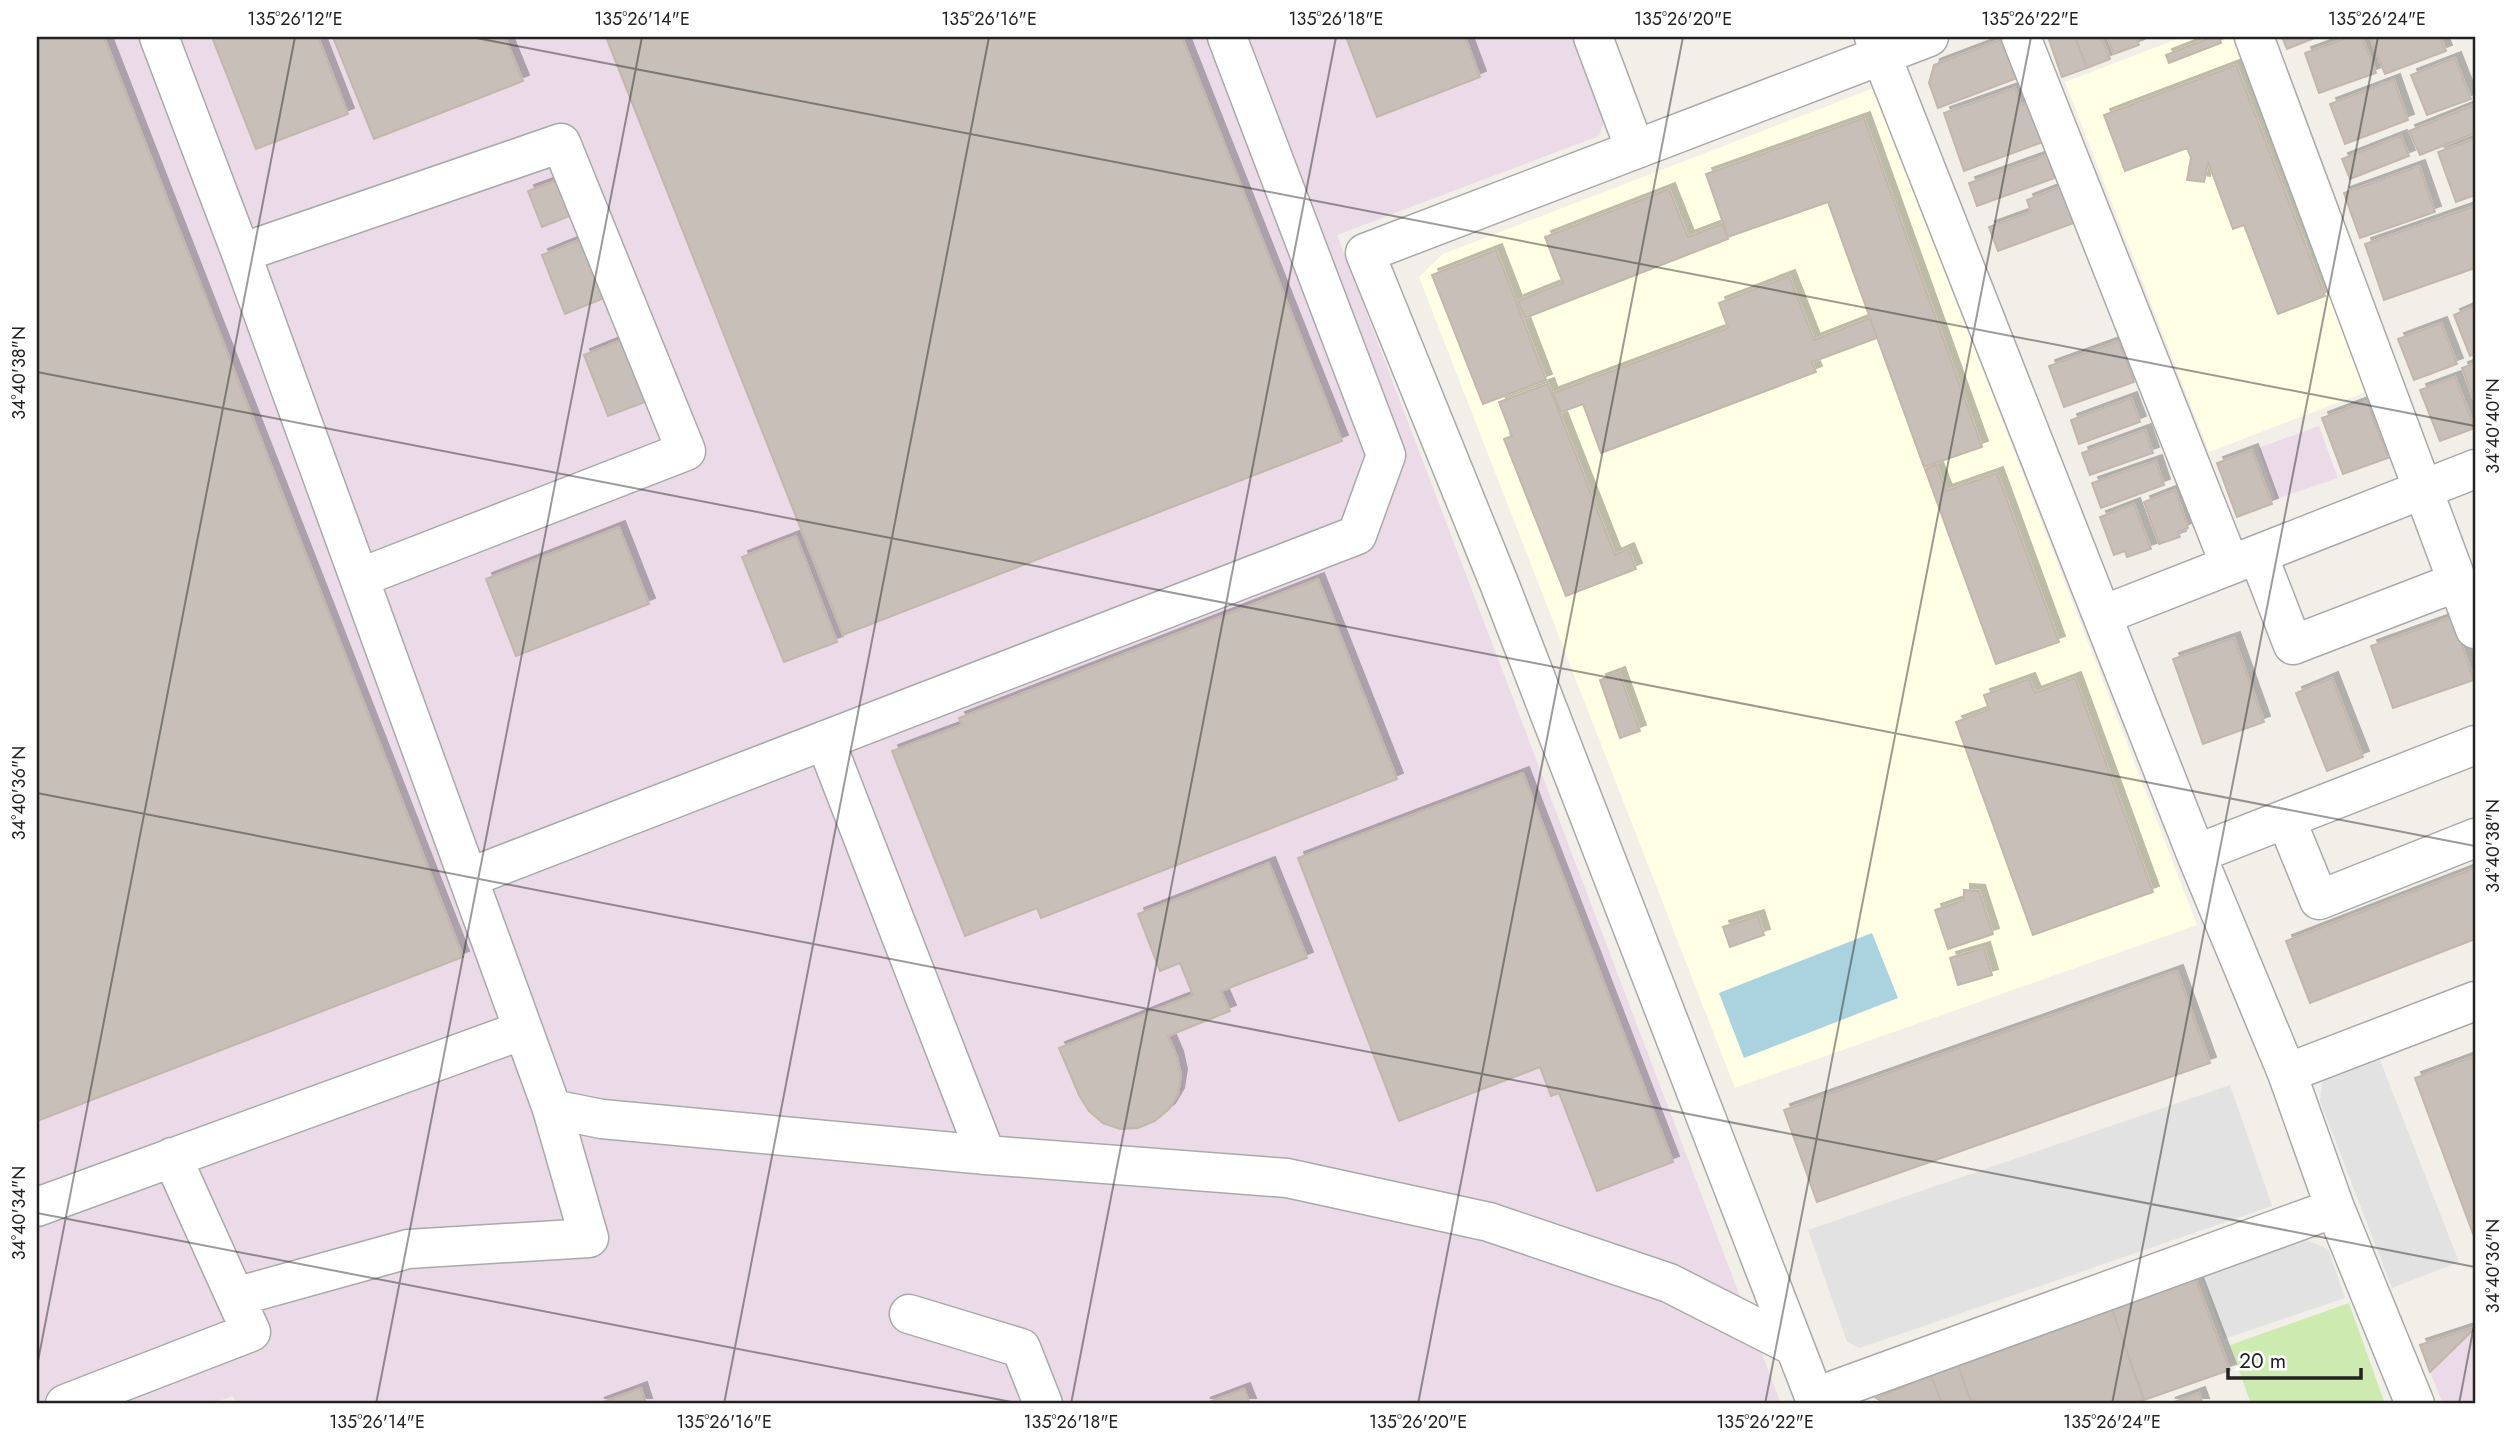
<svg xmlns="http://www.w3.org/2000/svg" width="2512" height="1441" font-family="Jost,sans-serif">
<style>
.industrial{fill:#ebdbe8}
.education{fill:#ffffe5}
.grass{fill:#cdebb0}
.parking{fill:#e2e2e2}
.water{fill:#aad3df}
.building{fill:#c7bfb8;stroke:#c4b6ab;stroke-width:2;filter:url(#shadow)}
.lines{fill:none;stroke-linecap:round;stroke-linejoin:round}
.minor-casing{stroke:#a9a9a9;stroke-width:41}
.minor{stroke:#fff;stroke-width:38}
.ticks{fill:none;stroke:#222;stroke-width:2;stroke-opacity:0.45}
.neatline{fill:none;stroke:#222;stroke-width:2.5}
.ticks-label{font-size:18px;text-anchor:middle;fill:#222}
</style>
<defs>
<filter id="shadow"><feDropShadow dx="6" dy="-6" stdDeviation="0" flood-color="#0004"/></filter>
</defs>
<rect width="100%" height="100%" fill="#f2efe9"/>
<path class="industrial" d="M37 37H1574L1605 118 1599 136 1337 235 1781 1404H237L233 1396 210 1404H37Z
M2319 426 2338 478 2276 499 2258 448Z
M2475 1328V1399L2461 1404H2443L2430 1372Z"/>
<path class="education" d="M2183 37H2233L2371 390 2209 452 2065 82Z
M1874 88 2197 925 1735 1088 1419 277 1443 254Z"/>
<path class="grass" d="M2349 1303 2385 1404H2251L2230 1345Z"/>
<path class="parking" d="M2380 1060 2459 1262 2392 1288 2320 1101 2322 1082Z
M2230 1085 2272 1206 1860 1348 1847 1342 1808 1230Z
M2304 1239 2328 1249 2345 1298 2224 1339 2201 1274Z"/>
<path class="water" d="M1872 933 1898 998 1744 1058 1719 993Z"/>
<path class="building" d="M37 37H104L463 957 37 1121Z
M212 37H318L348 114 256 149Z
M333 37H505L523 81 374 139Z
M606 37H1182L1342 441 843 635Z
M1346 37H1465L1480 77 1377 117Z
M2048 37H2075L2087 68 2062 77Z
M2075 37H2101L2110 59 2087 68Z
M2107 37H2136L2139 45 2114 54Z
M2212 37H2219L2221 43 2169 63 2166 55Z
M2282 37H2317L2287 49Z
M2349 37H2362L2376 73 2319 93 2305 53Z
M2370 37H2440L2446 51 2385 74Z
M2005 38 2020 77 1938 108 1929 83 1934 65Z
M2455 58 2471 99 2427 115 2411 75Z
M2236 65 2325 296 2278 314 2244 225 2233 229 2208 162 2204 182 2187 180 2191 158 2187 148 2125 171 2104 115Z
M2394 80 2408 120 2345 144 2330 104Z
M2015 88 2021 105 2028 102 2043 142 1964 171 1944 113Z
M2474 105 2475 133 2420 155 2409 131Z
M1864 118 1982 447 1924 467 1828 202 1728 237 1706 174Z
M2401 136 2409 156 2350 179 2342 159Z
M2475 139V195L2456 202 2438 152Z
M2047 155 2055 178 1977 206 1969 183Z
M2419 166 2435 212 2360 238 2344 193Z
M558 180 572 215 542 227 528 191Z
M2060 187 2074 223 1998 251 1989 227 2031 212 2027 200Z
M1669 189 1688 237 1722 224 1728 239 1525 318 1518 301 1563 283 1545 237Z
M2475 206V268L2384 300 2365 244Z
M586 237 609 296 565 314 542 255Z
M1496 250 1546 380 1483 404 1432 275Z
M1789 276 1814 340 1870 318 1877 338 1812 362 1816 372 1601 453 1583 404 1561 412 1553 393 1728 328 1719 303Z
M2475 306V354L2470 356 2454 315Z
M2441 323 2457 364 2414 380 2398 339Z
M621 340 645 402 608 416 584 355Z
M2119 341 2134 382 2064 407 2049 366Z
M2475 363V403L2462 368Z
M2455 377 2475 428 2440 441 2420 390Z
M1548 384 1615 555 1628 549 1636 569 1566 596 1504 439 1512 436 1499 402Z
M2131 398 2140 422 2079 444 2071 420Z
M2367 401 2388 458 2343 474 2322 418Z
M2145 430 2153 453 2090 475 2082 453Z
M2252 450 2272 504 2237 517 2217 463Z
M2156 461 2164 485 2101 508 2092 483Z
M1936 465 1946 491 1997 473 2059 642 1996 664 1925 469Z
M2175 490 2188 528 2178 532 2180 537 2159 544 2144 502Z
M2134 504 2151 549 2127 557 2125 551 2114 555 2100 517Z
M619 527 649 604 516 656 486 579Z
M796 536 837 642 784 662 742 557Z
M1318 579 1397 779 1041 918 1037 908 965 936 892 751 962 725 959 718Z
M2452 617 2474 680 2393 708 2371 646Z
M2234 638 2264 722 2203 744 2173 659Z
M1619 673 1640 731 1620 738 1600 680Z
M2075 678 2153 892 2033 935 1956 722 1989 710 1984 695 2029 679 2035 693Z
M2332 678 2363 757 2327 771 2296 693Z
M1523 773 1673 1162 1597 1191 1559 1093 1551 1096 1540 1067 1399 1121 1298 858Z
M1269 863 1307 958 1221 991 1230 1011 1168 1036 1177 1057 1181 1075 1178 1094 1169 1109 1155 1121 1138 1128 1120 1129 1103 1123 1089 1111 1079 1095 1059 1048 1193 995 1180 963 1160 971 1138 914Z
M2475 868V939L2310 1003 2286 941Z
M1964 890 1979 891 1993 934 1948 949 1935 910 1964 900Z
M1758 916 1764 935 1730 947 1723 927Z
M1984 948 1992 975 1958 985 1950 958Z
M2177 971 2210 1063 1817 1202 1784 1110Z
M2472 1057 2475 1066V1239L2415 1078Z
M2195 1278 2230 1370 2144 1400 2112 1309Z
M2112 1309 2144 1400 2133 1404H1972L1958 1365Z
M2475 1327V1328L2430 1372 2420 1345Z
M1958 1365 1972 1404H1942L1931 1375Z
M1931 1375 1942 1404H1886L1876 1398Z
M641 1388 646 1404H598Z
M1244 1389 1250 1404H1204Z
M2199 1393 2203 1404H2169Z"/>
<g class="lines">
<defs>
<path id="minor" d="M159 37 241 253 552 1109 602 1119 986 1155 1287 1178 1489 1222 1669 1283 1795 1347
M1593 37 1635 149
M1874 37 2196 854 2287 1073 2335 1208 2415 1404
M2021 37 2230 565
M2254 37 2475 629
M241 253 561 143 686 451 359 578
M2258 555 2293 645 2457 582
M2103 615 2475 469
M825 740 986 1155
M2286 819 2319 900 2475 838
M2196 854 2475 745
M468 878 1357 535 1386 455 1227 37
M2287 1073 2475 1001
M37 1207 523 1030
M235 1297 408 1249 589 1238 552 1109
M909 1314 1021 1348 1043 1404
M1815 1397 2335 1208
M65 1404 251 1332 172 1157
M1817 1404 1499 583 1365 253 1929 37"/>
</defs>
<use href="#minor" class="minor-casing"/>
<use href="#minor" class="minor"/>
</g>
<path class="ticks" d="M471 37 2475 426M37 372 2475 846M37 793 2475 1267M37 1213 1022 1404M37 1366 295 37M376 1404 642 37M724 1404 989 37M1071 1404 1336 37M1418 1404 1683 37M1765 1404 2031 37M2112 1404 2378 37M2459 1404 2475 1320"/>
<rect width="2512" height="1441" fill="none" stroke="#ffffff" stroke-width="77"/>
<path d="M2228 1368v10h133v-10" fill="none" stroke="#222222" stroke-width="3.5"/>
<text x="2239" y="1368" font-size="21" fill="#222222" stroke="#ffffff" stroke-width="5" paint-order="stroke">20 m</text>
<rect x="38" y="38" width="2436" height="1364" class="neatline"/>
<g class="ticks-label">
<text x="295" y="25">135°26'12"E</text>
<text x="642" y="25">135°26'14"E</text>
<text x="989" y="25">135°26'16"E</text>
<text x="1336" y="25">135°26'18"E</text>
<text x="1683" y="25">135°26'20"E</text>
<text x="2030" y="25">135°26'22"E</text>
<text x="2377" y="25">135°26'24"E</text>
<text transform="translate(19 373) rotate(-90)" y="6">34°40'38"N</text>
<text transform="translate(2493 426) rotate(-90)" y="6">34°40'40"N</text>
<text transform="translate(19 793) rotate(-90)" y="6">34°40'36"N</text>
<text transform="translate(2493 846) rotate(-90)" y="6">34°40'38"N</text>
<text transform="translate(19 1213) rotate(-90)" y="6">34°40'34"N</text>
<text transform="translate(2493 1266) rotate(-90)" y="6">34°40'36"N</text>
<text x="377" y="1428">135°26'14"E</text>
<text x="724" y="1428">135°26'16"E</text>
<text x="1071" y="1428">135°26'18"E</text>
<text x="1418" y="1428">135°26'20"E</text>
<text x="1765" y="1428">135°26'22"E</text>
<text x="2112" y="1428">135°26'24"E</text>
</g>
</svg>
